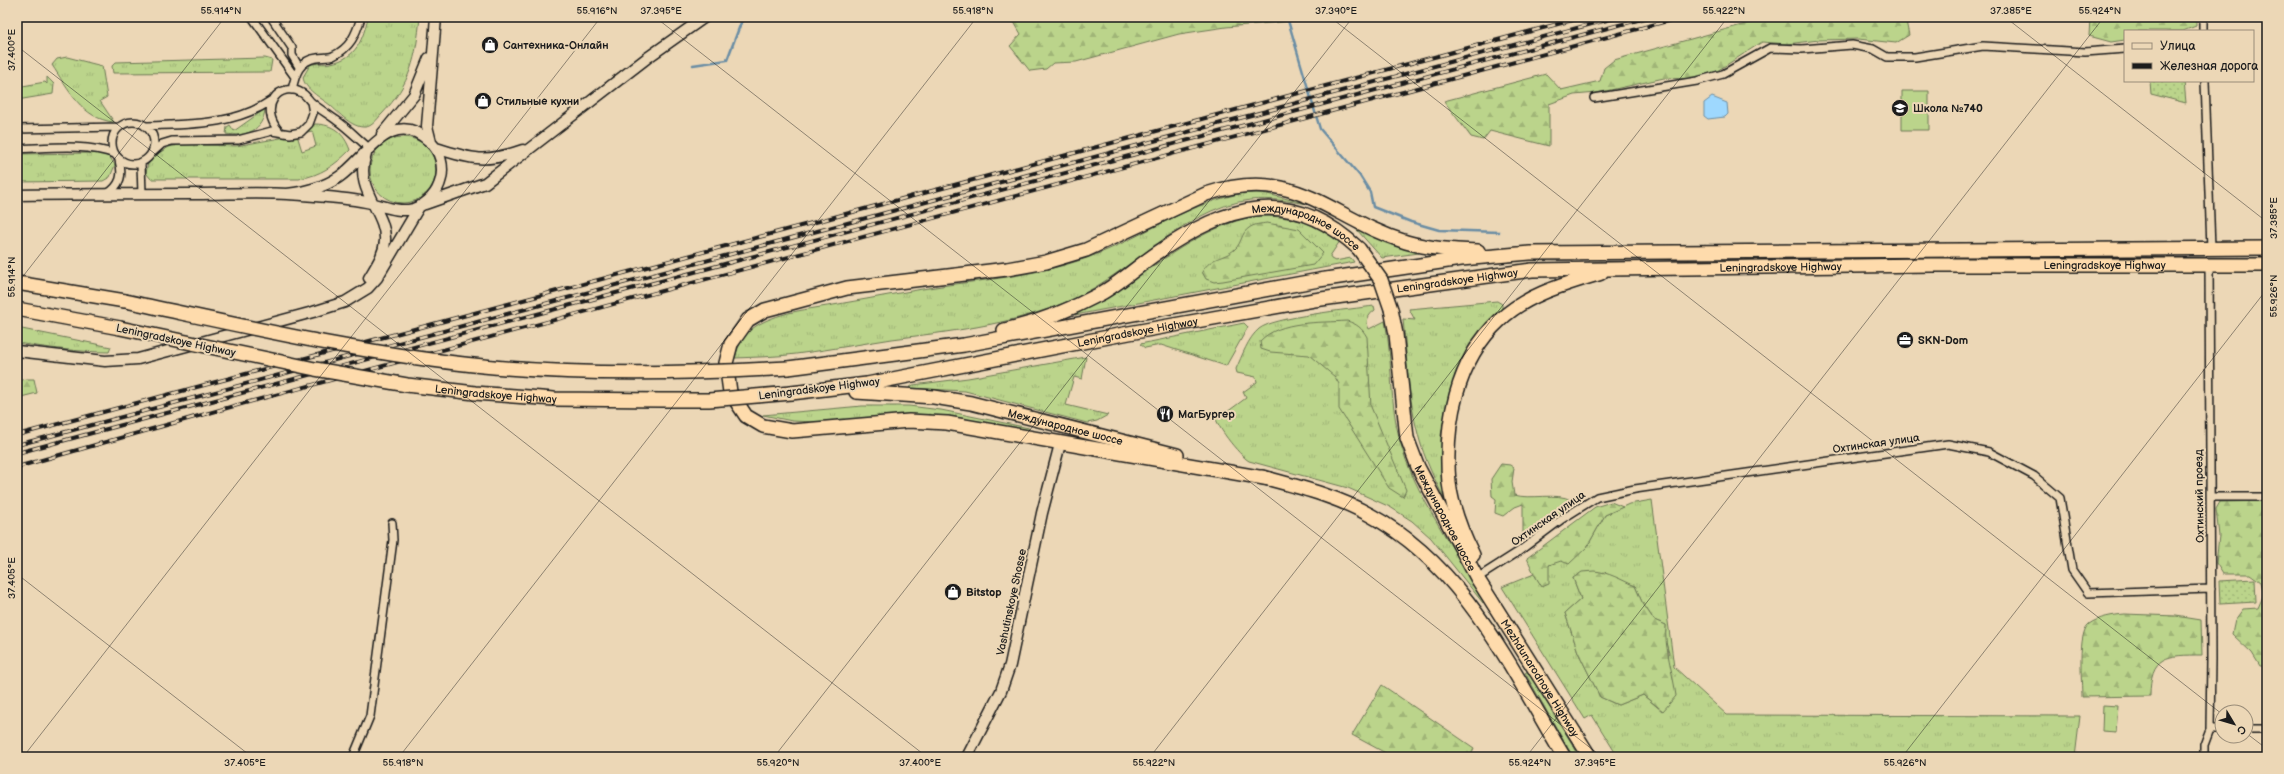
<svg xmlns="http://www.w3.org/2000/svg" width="2284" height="774" font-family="'Balsamiq Sans',sans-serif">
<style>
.grass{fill:url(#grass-tufts);stroke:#6c7854;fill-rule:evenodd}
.forest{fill:url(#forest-firs);stroke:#6c7854}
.park{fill:url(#park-dots);stroke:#6c7854}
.pitch{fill:#bbd48b;stroke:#6c7854}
.water{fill:#9ed8fe;stroke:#6a8da4}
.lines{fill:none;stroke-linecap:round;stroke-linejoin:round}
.stream{stroke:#6a8da4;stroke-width:2.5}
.street-casing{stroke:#1c1c1c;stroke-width:10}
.secondary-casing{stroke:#1c1c1c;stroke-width:13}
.highway-casing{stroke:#1c1c1c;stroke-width:16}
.street{stroke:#ecd7b6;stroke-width:7}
.secondary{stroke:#ecd7b6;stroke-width:10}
.highway{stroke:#fedbac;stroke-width:13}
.rail-casing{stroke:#1c1c1c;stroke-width:4}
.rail{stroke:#ecd7b6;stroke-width:2.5;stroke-dasharray:8;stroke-linecap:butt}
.highway-bridge-casing{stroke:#1c1c1c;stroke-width:16;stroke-linecap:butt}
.highway-bridge{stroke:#fedbac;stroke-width:13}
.ticks{fill:none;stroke:#1c1c1c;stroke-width:1;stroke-opacity:0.45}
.labels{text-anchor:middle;stroke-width:4;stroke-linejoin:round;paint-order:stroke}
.poi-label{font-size:11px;font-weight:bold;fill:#1c1c1c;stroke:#ecd7b6;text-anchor:start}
.street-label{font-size:11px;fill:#1c1c1c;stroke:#ecd7b6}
.neatline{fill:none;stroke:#1c1c1c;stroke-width:1.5}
.ticks-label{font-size:10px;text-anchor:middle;fill:#1c1c1c}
</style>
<defs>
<pattern id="grass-tufts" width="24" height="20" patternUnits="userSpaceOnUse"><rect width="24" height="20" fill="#bbd48b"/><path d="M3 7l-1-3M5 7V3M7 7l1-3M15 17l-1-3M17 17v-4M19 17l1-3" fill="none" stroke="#a0b577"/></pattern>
<pattern id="forest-firs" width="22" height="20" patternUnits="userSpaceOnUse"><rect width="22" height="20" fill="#bbd48b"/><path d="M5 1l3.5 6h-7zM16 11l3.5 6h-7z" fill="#a0b577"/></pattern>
<pattern id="park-dots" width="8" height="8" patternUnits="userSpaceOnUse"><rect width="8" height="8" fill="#bbd48b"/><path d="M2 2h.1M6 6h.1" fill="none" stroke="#a0b577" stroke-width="1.8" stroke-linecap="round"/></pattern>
</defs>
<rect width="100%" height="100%" fill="#ecd7b6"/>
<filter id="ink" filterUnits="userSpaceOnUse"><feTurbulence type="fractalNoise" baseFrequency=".025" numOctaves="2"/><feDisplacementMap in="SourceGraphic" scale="8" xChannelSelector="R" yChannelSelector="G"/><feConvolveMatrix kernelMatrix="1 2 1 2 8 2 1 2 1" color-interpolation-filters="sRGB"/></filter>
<g filter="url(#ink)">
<path class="grass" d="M368 17H420C416 58 411 83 382 114 377 119 372 127 365 127 352 128 339 113 330 105 321 98 304 89 303 77L310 65C317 62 323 65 331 63 357 58 363 39 368 17Z
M67 57 102 66 107 97 100 101 114 122C82 119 68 89 52 65L57 59Z
M265 58 272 60 270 72 113 73 112 66 116 62Z
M47 77 54 84 53 94 17 100V87L45 82 47 84Z
M265 109C263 131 246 137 226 134L227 127 230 125 234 131Z
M315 124C333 124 344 133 350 150 334 166 321 175 299 179H151L146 173 148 163 157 154 169 147 183 144 236 146 297 135 302 151 316 146 312 131 303 133Z
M370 170a33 33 0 1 1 66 0a33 33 0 1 1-66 0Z
M98 153 109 156 115 165 110 177 103 181 17 182V154Z
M1244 193H1263L1308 204C1289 201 1270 198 1250 200 1179 209 1127 280 1059 305 1007 325 948 332 892 339 860 344 828 350 796 354 776 357 755 357 735 358 738 345 745 333 756 326 782 310 815 309 844 303 879 297 913 290 948 285 1002 278 1057 272 1107 250 1155 229 1191 203 1244 193Z
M1255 216C1287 215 1314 222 1340 241L1330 256 1331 259 1335 261 1351 258 1354 262 1075 315C1083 307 1103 299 1114 292 1161 263 1199 228 1255 216Z
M1343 220 1372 237 1419 253 1382 258 1357 230Z
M1497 301 1502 304V310L1450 392 1441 435 1443 482 1447 504C1436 482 1424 459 1418 434 1408 398 1407 357 1403 319L1415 320 1409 309Z
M1374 306 1375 310C1368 315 1365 321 1369 329L1385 321C1393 360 1389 402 1400 441 1413 492 1458 555 1485 601L1483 603 1431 538 1412 521 1390 507 1348 488 1249 461C1240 456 1212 422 1215 412L1223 415 1246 398 1243 392 1257 382 1256 377 1237 373 1236 369C1242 356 1248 338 1259 329 1273 317 1352 309 1374 306Z
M1244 323 1248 327 1226 366 1161 345 1145 348 1140 344Z
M17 328 111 347 109 352C78 352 48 348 17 343Z
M1086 357 1082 379 1074 377 1066 405 1108 415 1097 421 1087 423 965 391 909 388 913 385 968 378Z
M862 406H909L941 410 1029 428 1028 433 917 415 815 422 792 421 763 415Z
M1652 500 1674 667 1727 715 2080 716 2075 757H1618L1592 715 1585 719 1502 587 1534 574 1542 586 1549 565 1587 547 1605 515 1629 504ZM1605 572 1609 576 1635 586 1642 602 1654 620 1666 625 1665 640 1669 653 1662 711 1643 695 1618 705 1600 697 1578 652 1565 613 1581 599 1573 578Z
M1528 671 1580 757H1573L1525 673Z"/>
<path class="forest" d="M1011 17H1310L1303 20 1226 27 1179 34 1076 62 1053 63 1046 69 1030 71 1010 46 1021 34Z
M1771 17H1905L1909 35 1896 43 1858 39 1819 40 1787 44 1762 42 1717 71 1704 75 1690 79 1664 78 1597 93 1574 95 1549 104V146L1490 131 1483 140 1471 137 1444 101 1546 74 1561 90 1600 81 1604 68 1614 60Z
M2090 17H2196V26L2183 31H2125V40L2111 42 2089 36Z
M1267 223 1299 229 1323 253 1313 265 1223 281 1214 282 1206 279 1202 272C1212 255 1223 260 1235 249 1242 243 1241 233 1249 228 1254 224 1261 224 1267 223Z
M1347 321C1357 324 1362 328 1367 337L1371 407 1406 490 1403 497 1389 488 1339 409V384L1335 377 1309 355 1270 352 1261 349 1260 341C1280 320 1320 323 1347 321Z
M27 379H34L37 393 17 398V381Z
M1501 464 1510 465 1514 468 1512 482 1514 495C1531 500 1557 492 1571 500 1565 511 1535 538 1523 541V504L1515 507 1503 516 1495 513 1496 499 1492 496 1491 479Z
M2267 501V666H2260L2252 653 2232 634 2235 620 2243 609 2258 608 2264 594 2261 582 2250 574H2223L2216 563 2219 536 2216 509 2220 502Z
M1611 502 1623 507 1605 515 1587 547 1569 564 1561 561 1549 565V584L1542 587 1534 574 1527 558 1595 507Z
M1594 571C1608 572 1622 580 1635 586L1642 602 1654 620 1666 625C1664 648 1673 672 1676 696L1663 711 1643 695 1618 705 1600 697 1578 652 1565 613 1581 599 1573 578 1582 572Z
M2125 614 2176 616 2201 620 2202 655C2167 655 2150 655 2150 696L2082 697C2082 682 2077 633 2089 624 2099 617 2113 615 2125 614Z
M1382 685 1474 748 1470 757H1393L1352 735Z"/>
<path class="park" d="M2150 81H2184L2186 103 2151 94Z
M2255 579 2256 602 2220 604 2219 581Z"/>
<path class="pitch" d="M1902 91H1929V130H1902Z
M2103 705 2118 706 2116 732 2102 731Z"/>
<path class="water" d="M1712 97 1727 103 1728 114 1725 117 1708 119 1704 116V103Z"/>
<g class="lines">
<path class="stream" d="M1287 17 1320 129 1360 176 1370 192 1373 207 1411 222 1439 230 1499 232
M693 65 727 60 742 20"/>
<defs>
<path id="street" d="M252 17 295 77
M271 17 292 48V55L299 67
M2203 31V17
M2205 81 2211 248
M292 90C295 75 299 60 317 58 322 57 328 58 333 56 350 48 356 35 361 17
M1594 98 1697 81 1723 74 1770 48 1802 49 1852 45 1873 49 1887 57H1915L1983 46 2085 52 2125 49
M112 143a21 21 0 1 1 42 0a21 21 0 1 1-42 0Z
M145 126C189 124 234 126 272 100
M17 129 119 127
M279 131C258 107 279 80 302 93 306 95 308 99 311 102 319 109 328 114 336 120 348 128 358 139 369 148
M17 149C49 148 85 143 115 154
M152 153 162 144 172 141 238 140 272 131 290 134 301 132 309 124 313 113 311 102
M141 164 142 194
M107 194C121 185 123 175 119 160
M2211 497H2267
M1482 575 1518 552 1562 519 1597 497 1635 489 1948 444 1989 452 2034 476 2060 498 2072 570 2088 593 2211 589
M2210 729H2222
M2246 729H2267
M17 752 20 757
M353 757 370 716 393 540 392 523
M2204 757V745L2210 729 2211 659 2209 264"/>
<path id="secondary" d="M382 134 414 95 429 58
M431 142 427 126 436 17
M436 148C473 160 486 163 523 150
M366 154C353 190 387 212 385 241 384 255 376 266 369 278
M17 195C77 194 137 194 196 194 227 194 258 192 288 194 313 196 341 197 366 202 382 205 397 213 413 209 443 200 452 161 429 141 391 106 366 159 339 177 323 188 305 192 287 194
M425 204 485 183 647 58 705 17
M17 351 105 361 138 359 313 312 345 302 368 288 377 278 419 207
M967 757 1001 691 1010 665 1042 513 1060 444"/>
<g id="highway">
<path d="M17 283 125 301"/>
<path d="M17 309 120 328"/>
<path id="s1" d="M1391 309 1396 334 1407 438 1418 467 1477 578 1590 757"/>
<path id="s2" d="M1004 330C1037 323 1070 310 1100 294 1120 283 1138 266 1157 253 1228 205 1290 184 1359 249"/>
<path d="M788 368 964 345 1319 280 1461 259 1530 253 2267 248"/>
<path id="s3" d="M856 392 934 397 971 403 1177 455"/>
<path id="s4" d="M791 393 867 384 1129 333 1314 300 1532 270 1932 265H2267"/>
<path d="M1262 477C1299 487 1336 496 1370 515 1465 566 1511 669 1564 757"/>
<path d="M1270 479 947 423 909 421 792 431 763 426 746 416 730 392 726 363 731 344 748 320 765 310 847 288 1007 269 1046 262 1086 250 1206 194C1297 164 1328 218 1406 242 1430 249 1454 250 1478 251"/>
<path d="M1473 555C1462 533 1452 506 1449 483 1444 426 1456 360 1500 320 1527 294 1566 284 1601 273"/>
</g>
</defs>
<use href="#street" class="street-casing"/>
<use href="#secondary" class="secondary-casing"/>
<use href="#highway" class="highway-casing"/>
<use href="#street" class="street"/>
<use href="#secondary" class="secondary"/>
<use href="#highway" class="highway"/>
<defs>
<path id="rail" d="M17 435 1584 17
M17 445 1618 17
M17 453 1649 17
M17 467 234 406 1682 17"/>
</defs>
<use href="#rail" class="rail-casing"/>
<use href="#rail" class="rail"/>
<defs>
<g id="highway-bridge">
<path d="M1359 249 1381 280 1391 309"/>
<path d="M125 301C244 326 362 354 483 366 584 376 686 374 788 368"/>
<path id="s5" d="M120 328 315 369 407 385 475 393 554 399 661 400H709L791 393"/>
</g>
</defs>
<use href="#highway-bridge" class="highway-bridge-casing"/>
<use href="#highway-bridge" class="highway-bridge"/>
</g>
</g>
<path class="ticks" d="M655 17 1602 757M1330 17 2222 714M2005 17 2267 222M17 46 927 757M17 284 225 17M17 574 252 757M2246 733 2267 749M23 757 601 17M399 757 977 17M774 757 1353 17M1150 757 1728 17M1526 757 2104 17M1902 757 2267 289"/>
<defs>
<symbol id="shop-disc" viewBox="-11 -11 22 22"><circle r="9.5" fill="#1c1c1c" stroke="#ecd7b6"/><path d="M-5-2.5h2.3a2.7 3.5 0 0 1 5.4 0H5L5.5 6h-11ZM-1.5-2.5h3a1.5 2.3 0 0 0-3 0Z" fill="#fff"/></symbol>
<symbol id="school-disc" viewBox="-11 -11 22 22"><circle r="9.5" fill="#1c1c1c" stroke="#ecd7b6"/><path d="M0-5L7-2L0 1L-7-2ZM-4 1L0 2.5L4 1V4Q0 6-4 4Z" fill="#fff"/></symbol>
<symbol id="office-disc" viewBox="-11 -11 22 22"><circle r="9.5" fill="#1c1c1c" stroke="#ecd7b6"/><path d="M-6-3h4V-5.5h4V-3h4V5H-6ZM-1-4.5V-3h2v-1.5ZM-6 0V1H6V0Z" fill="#fff"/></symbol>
<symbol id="restaurant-disc" viewBox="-11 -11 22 22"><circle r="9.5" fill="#1c1c1c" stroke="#ecd7b6"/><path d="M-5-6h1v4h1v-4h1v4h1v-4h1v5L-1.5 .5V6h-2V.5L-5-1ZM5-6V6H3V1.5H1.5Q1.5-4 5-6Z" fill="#fff"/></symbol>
</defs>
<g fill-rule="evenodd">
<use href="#shop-disc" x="480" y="35" width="20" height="20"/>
<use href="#shop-disc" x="473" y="91" width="20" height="20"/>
<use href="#school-disc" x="1890" y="98" width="20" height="20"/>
<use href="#office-disc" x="1895" y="330" width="20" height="20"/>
<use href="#restaurant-disc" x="1155" y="404" width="20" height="20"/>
<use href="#shop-disc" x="943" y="582" width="20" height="20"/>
</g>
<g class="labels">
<g class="poi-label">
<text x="503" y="49">Сантехника-Онлайн</text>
<text x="496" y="105">Стильные кухни</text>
<text x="1913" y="112">Школа №740</text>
<text x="1918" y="344">SKN-Dom</text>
<text x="1178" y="418">МагБургер</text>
<text x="966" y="596">Bitstop</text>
</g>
<g class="street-label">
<text dy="4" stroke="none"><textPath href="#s2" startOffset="337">Международное шоссе</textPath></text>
<text dy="4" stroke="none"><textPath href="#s4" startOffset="1324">Leningradskoye Highway</textPath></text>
<text dy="4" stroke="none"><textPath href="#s4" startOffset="1000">Leningradskoye Highway</textPath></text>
<text dy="4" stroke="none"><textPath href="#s4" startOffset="676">Leningradskoye Highway</textPath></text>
<text dy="4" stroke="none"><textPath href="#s4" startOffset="352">Leningradskoye Highway</textPath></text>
<text transform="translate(176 340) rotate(12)" y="4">Leningradskoye Highway</text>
<text transform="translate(819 388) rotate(-7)" y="4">Leningradskoye Highway</text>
<text dy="4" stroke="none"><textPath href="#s5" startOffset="382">Leningradskoye Highway</textPath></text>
<text dy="4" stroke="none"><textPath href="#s3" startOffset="213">Международное шоссе</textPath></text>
<text transform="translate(1876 443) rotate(-8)" y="4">Охтинская улица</text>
<text transform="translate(2199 496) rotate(-91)" y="4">Охтинский проезд</text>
<text dy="4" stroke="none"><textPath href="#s1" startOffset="219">Международное шоссе</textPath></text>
<text transform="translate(1548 518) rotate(-35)" y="4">Охтинская улица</text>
<text transform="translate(1011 602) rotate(-78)" y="4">Vashutinskoye Shosse</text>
<text dy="4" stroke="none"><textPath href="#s1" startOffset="405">Mezhdunarodnoye Highway</textPath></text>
</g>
</g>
<rect width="2284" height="774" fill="none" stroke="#ecd7b6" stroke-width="44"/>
<rect x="2124" y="30" width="130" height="52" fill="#ecd7b6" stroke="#998c78"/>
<rect x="2132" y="43" width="20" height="6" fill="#ecd7b6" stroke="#998c78"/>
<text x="2160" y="50" font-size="12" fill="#1c1c1c">Улица</text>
<rect x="2132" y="63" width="20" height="6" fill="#1c1c1c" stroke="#998c78"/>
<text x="2160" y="70" font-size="12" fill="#1c1c1c">Железная дорога</text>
<g transform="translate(2234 724) rotate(128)"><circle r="19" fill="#ecd7b6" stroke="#998c78"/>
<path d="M0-3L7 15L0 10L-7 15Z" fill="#1c1c1c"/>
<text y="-6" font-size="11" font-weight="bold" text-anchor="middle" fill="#1c1c1c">С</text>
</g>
<rect x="22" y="22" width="2240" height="730" class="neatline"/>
<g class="ticks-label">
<text x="221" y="14">55.914°N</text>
<text x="597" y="14">55.916°N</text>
<text x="661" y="14">37.395°E</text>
<text x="973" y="14">55.918°N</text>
<text x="1336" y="14">37.390°E</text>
<text x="1724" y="14">55.922°N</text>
<text x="2011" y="14">37.385°E</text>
<text x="2100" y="14">55.924°N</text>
<text transform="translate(11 50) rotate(-90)" y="4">37.400°E</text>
<text transform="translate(2273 218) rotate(-90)" y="4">37.385°E</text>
<text transform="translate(11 277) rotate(-90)" y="4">55.914°N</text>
<text transform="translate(2273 296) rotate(-90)" y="4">55.926°N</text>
<text transform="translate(11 578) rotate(-90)" y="4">37.405°E</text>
<text x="245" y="766">37.405°E</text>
<text x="403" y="766">55.918°N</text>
<text x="778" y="766">55.920°N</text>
<text x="920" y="766">37.400°E</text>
<text x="1154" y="766">55.922°N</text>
<text x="1530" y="766">55.924°N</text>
<text x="1595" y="766">37.395°E</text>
<text x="1905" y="766">55.926°N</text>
</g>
</svg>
